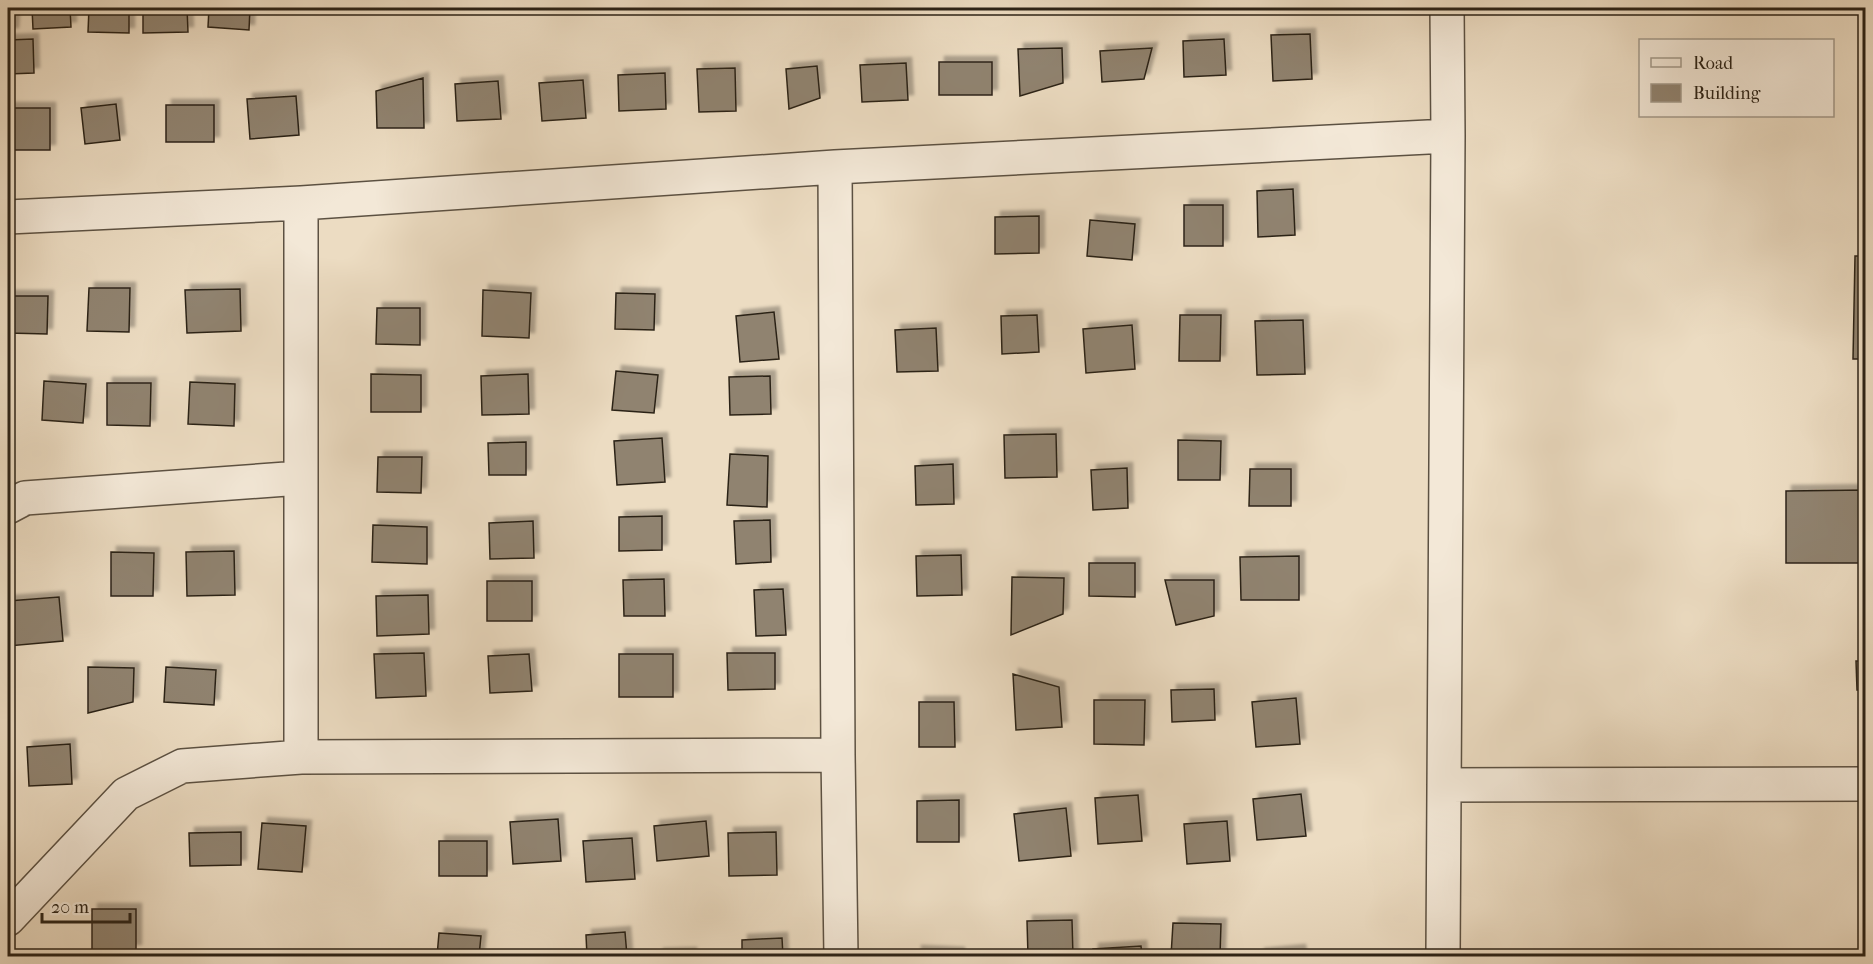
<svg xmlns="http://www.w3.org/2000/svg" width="1873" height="964" font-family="'IM FELL French Canon',serif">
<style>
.building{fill:#908370;stroke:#2c2317;stroke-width:1.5;filter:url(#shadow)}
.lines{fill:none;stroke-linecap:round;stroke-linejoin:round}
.street-casing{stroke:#5c5142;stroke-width:36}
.street{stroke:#f3e8d7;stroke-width:33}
</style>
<defs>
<filter id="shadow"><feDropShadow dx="5.5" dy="-5.5" stdDeviation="1.5" flood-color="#0004"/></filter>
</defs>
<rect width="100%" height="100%" fill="#ecdcc2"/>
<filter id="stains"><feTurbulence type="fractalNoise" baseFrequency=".00333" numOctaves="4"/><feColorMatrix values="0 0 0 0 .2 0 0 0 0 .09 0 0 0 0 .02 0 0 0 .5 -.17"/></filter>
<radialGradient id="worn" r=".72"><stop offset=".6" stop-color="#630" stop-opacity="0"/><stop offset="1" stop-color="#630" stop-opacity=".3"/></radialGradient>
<path class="building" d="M8 8H15L13 33H8Z
M32 8H70L71 27 33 29Z
M89 8H129V33L88 32Z
M143 8H187L188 32 143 33Z
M209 8H250L249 30 208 27Z
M1310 34 1312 79 1273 81 1271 35Z
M33 39 34 73 8 74V40Z
M1224 39 1226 75 1184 77 1183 41Z
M1062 48 1063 83 1020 96 1018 49Z
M1152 48 1144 79 1102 82 1100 51Z
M939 62H992V95H939Z
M906 63 908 100 862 102 860 65Z
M817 66 820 98 789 109 786 69Z
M735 68 736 111 699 112 697 69Z
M665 73 666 109 619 111 618 75Z
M423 78 424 128H377L376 91Z
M583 80 586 118 542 121 539 83Z
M498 81 501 119 457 121 455 84Z
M296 96 299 135 250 139 247 99Z
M116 104 120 140 85 144 81 108Z
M166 105H214V142H166Z
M8 108H50V150H8Z
M1293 189 1295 235 1258 237 1257 191Z
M1184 205H1223V246H1184Z
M1039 216V253L995 254V217Z
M1090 220 1135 224 1132 260 1087 256Z
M1855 256H1866V359H1853Z
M89 288H130L129 332 87 331Z
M240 289 241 331 187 333 185 290Z
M483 290 531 293 529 338 482 336Z
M616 293 655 294 654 330 615 329Z
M8 296H48L47 334 8 333Z
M377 308H420V345L376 344Z
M774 312 779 359 740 362 736 316Z
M1037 315 1039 352 1002 354 1001 316Z
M1180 315H1221L1220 361H1179Z
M1303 320 1305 374 1257 375 1255 321Z
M1132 325 1135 369 1086 373 1083 329Z
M936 328 938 371 897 372 895 330Z
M616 371 658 375 654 413 612 410Z
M371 374 421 375V412H371Z
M528 374 529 414 482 415 481 376Z
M770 376 771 414 730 415 729 377Z
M44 381 86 384 83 423 42 420Z
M190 382 235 384 234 426 188 424Z
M107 383H151L150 426 107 425Z
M1056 434 1057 477 1005 478 1004 435Z
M662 438 665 482 617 485 614 441Z
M1178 440 1221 441 1220 480H1178Z
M526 442V475H489L488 443Z
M730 454 768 456 767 507 727 505Z
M378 457H422L421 493 377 492Z
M953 464 954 504 916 505 915 466Z
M1127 468 1128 508 1093 510 1091 470Z
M1250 469H1291V506H1249Z
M1866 490V563H1786V491Z
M662 516V550L619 551V517Z
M770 520 771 562 736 564 734 521Z
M533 521 534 558 490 559 489 523Z
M373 525 427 527V564L372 562Z
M234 551 235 595 187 596 186 552Z
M111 552 154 553 153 596H111Z
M961 555 962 595 917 596 916 556Z
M1299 556V600H1241L1240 557Z
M1089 563H1135V597L1089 596Z
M1012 577 1064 578 1063 614 1011 635Z
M664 579 665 616H624L623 580Z
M1165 580H1214V616L1176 625Z
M487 581H532V621H487Z
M783 589 786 635 756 636 754 590Z
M428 595 429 634 377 636 376 596Z
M59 597 63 641 8 646V601Z
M424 653 426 696 376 698 374 654Z
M727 653H775V689L728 690Z
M529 654 532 691 490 693 488 656Z
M619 654H673V697H619Z
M1856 661H1866V690H1857Z
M88 667 134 668 133 702 88 713Z
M166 667 216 670 214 705 164 702Z
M1013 674 1059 687 1062 727 1016 730Z
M1214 689 1215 720 1172 722 1171 690Z
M1296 698 1300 744 1256 747 1252 702Z
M1094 700H1145L1144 745 1094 744Z
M919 702H954L955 747H919Z
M70 744 72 784 29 786 27 747Z
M1301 794 1306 836 1257 840 1253 799Z
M1138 795 1142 841 1098 844 1095 798Z
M959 800V842H917V801Z
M1066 808 1071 856 1019 861 1014 814Z
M558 819 561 861 513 864 510 822Z
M706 821 709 856 657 861 654 826Z
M1227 821 1230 861 1187 864 1184 824Z
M262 823 306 826 302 872 258 869Z
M241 832V865L190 866 189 833Z
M776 832 777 875 729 876 728 833Z
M632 838 635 879 586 882 583 841Z
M439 841H487V876H439Z
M92 909H136V950H92Z
M1072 920 1073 956H1028L1027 921Z
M1173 923 1221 924 1220 956H1171Z
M625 932 627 956H587L586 935Z
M439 933 481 936 479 956H437Z
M782 938 783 956H742V940Z
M1141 946 1142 956H1093V949Z
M1300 950 1301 956H1260L1259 954Z
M916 951 959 953V956H916Z
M691 953V956H658V954Z"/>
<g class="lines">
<defs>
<path id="street" d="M835 167 838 755 841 956
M8 217 301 203 835 167 1448 136
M8 507 25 498 300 478
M301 757V203
M1444 785 1866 784
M8 919 126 794 182 766 301 757 838 755
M1443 956 1448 136 1447 8"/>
</defs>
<use href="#street" class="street-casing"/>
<use href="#street" class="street"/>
</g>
<rect width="1873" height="964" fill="none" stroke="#ecdcc2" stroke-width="30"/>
<rect x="9" y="9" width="1855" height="946" fill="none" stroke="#2c2317" stroke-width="3"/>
<rect x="15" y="15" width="1843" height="934" fill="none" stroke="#2c2317" stroke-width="1.5"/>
<rect x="1639" y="39" width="195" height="78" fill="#f3e8d7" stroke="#a3998a" stroke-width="1.5"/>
<rect x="1651" y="58" width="30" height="9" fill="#f3e8d7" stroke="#a3998a" stroke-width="1.5"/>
<text x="1693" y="69" font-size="18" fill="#2c2317">Road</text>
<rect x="1651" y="84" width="30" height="18" fill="#908370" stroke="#a3998a" stroke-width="1.5"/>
<text x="1693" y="99" font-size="18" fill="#2c2317">Building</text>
<path d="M42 913v9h88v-9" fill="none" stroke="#2c2317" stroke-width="3"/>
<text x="51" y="913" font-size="18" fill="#2c2317" stroke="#f3e8d7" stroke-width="4.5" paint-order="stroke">20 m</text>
<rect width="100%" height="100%" filter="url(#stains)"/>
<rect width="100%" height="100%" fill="url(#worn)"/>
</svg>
